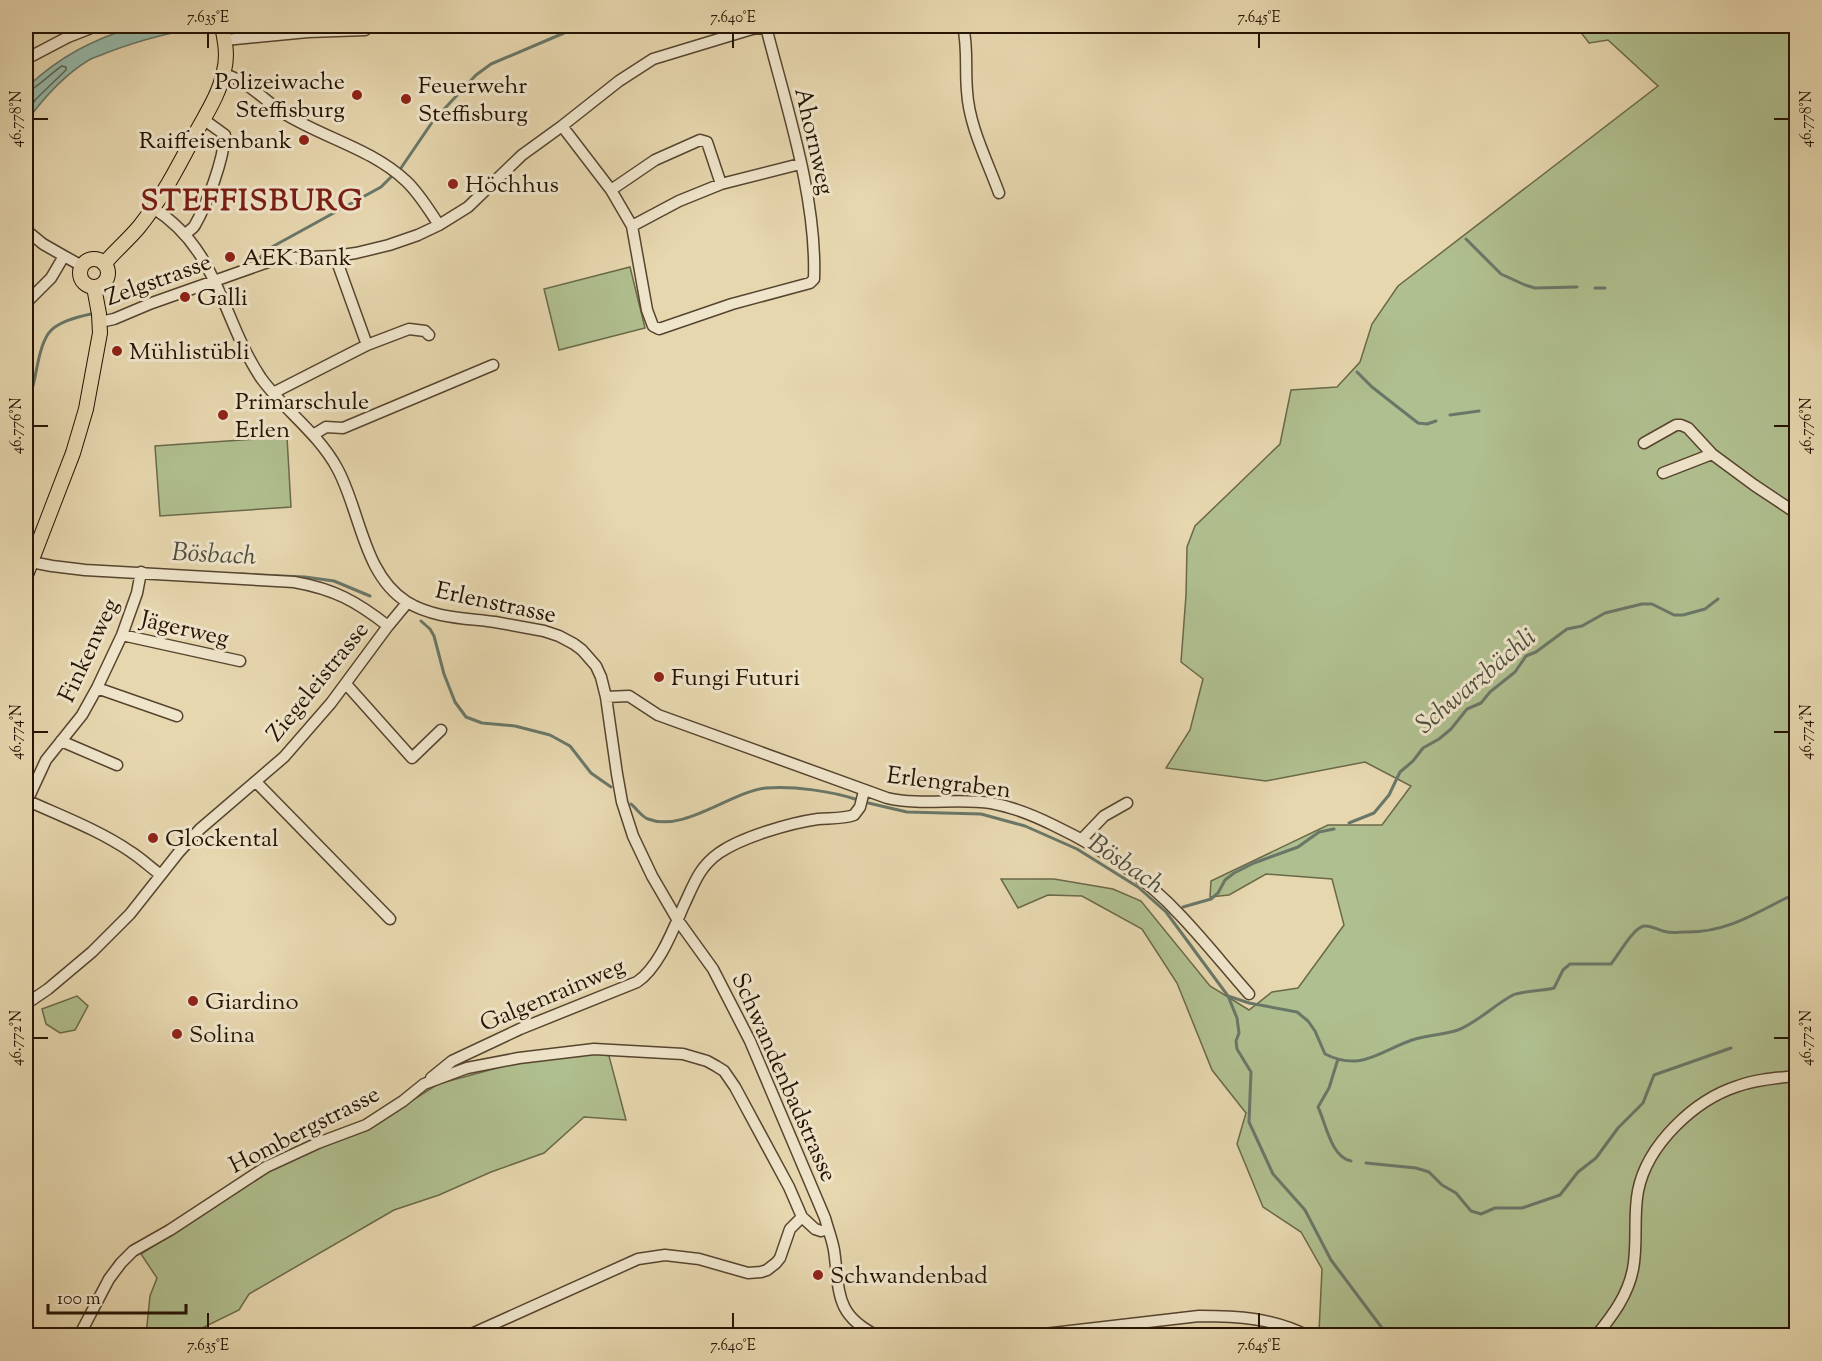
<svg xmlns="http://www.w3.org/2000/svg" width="1822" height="1361" font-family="'Sorts Mill Goudy',serif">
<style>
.green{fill:#b0bf8f;stroke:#6a6949;stroke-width:1.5}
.water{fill:#97baab;stroke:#697768;stroke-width:1.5}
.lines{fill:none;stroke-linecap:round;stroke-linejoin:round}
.shore{stroke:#5e6657;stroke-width:1.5}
.stream{stroke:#697768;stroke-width:3}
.minor-casing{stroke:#56442e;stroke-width:13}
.major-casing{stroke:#251303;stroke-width:16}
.minor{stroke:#efe5cb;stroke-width:10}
.major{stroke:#e7d7af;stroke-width:14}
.ticks{fill:none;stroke:#251303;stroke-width:2}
.poi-dot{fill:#8f2418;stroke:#efe5cb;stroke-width:2}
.labels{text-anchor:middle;stroke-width:6;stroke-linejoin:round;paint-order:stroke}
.poi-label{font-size:24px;fill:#251303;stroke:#efe5cb;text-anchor:start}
.street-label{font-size:24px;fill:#251303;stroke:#efe5cb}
.water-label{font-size:26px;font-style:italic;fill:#4d4d3e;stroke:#efe5cb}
.district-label{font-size:30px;font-weight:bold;letter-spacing:1.5px;fill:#7a1f14;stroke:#efe5cb}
.neatline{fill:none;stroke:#251303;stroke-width:2}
.ticks-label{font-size:15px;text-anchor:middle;fill:#251303}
</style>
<rect width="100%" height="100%" fill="#e7d7af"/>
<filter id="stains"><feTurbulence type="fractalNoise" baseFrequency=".00333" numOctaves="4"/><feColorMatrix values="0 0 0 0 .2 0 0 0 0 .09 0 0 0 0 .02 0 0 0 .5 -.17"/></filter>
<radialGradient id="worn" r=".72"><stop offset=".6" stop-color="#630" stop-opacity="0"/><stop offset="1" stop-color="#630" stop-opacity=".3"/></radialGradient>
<path class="green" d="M1576 26H1796V1335H1325L1319 1332 1322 1269 1301 1232 1263 1207 1237 1144 1246 1113 1212 1070 1177 983 1142 929 1082 896 1048 895 1018 908 1001 879H1054L1113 889 1141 901 1210 986 1249 1010 1272 992 1298 988 1344 925 1332 879 1266 874 1229 895 1210 897 1211 881 1328 825H1382L1411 786 1365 762 1266 781 1166 768 1190 730 1203 679 1181 662 1186 595 1187 547 1195 526 1280 444 1291 390 1337 387 1360 362 1372 324 1398 286 1658 86 1608 40 1589 43Z
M630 267 645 328 559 350 544 289Z
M287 437 291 507 160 516 155 446Z
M77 996 88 1006 75 1030 60 1033 46 1024 42 1009Z
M597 1052 609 1056 626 1120 584 1117 544 1153 491 1172 439 1195 394 1210 249 1294 239 1310 204 1327 199 1335H146L150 1296 157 1278 141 1254 268 1171 320 1147 366 1130 438 1084 519 1062Z"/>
<path class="water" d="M136 26H214C178 30 140 40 106 53 100 56 94 57 89 60 64 75 42 100 26 122V88C60 56 92 40 136 26Z"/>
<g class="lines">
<path class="shore" d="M26 92C35 90 52 72 62 66L66 67V70L36 99 26 112"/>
<path class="stream" d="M401 168 433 121 476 75 491 64 564 33 577 26
M1466 239 1501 274 1525 285 1535 288 1577 287
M256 261 270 248 381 187 391 177
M1595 288H1605
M1357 372 1372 387 1418 423 1427 424 1436 421
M33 386C37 370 39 348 48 334 56 322 77 317 91 314
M1450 415 1479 411
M240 574 305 577 334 581 370 596
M421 621 430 629 434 636 444 674 455 702 466 717 482 723 515 726 550 735 570 746 591 773 611 787
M864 802 907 812 981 814 1025 826 1077 849 1138 887 1166 912 1228 996 1237 1018 1239 1033 1236 1041 1237 1049 1251 1072 1249 1122 1273 1174 1305 1210 1331 1260 1388 1336
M631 804C636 808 642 817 648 819 684 833 730 792 766 788 794 786 832 791 858 800
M1349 823 1374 813 1389 795 1400 772 1413 761 1423 748 1439 739 1451 729 1467 709 1481 703 1490 692 1515 672 1526 656 1536 652 1567 629 1582 626 1605 613 1642 604H1652L1674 615H1683L1705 609 1718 599
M1183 907 1211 899 1218 893 1225 880 1234 873 1254 863 1298 847 1319 832 1334 829
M1228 996 1249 1003 1297 1012 1308 1021 1315 1031 1325 1054C1361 1072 1380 1051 1412 1040 1427 1035 1443 1035 1458 1030 1478 1022 1494 1005 1513 995 1522 991 1543 991 1554 988L1563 970 1570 964H1611C1619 954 1633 928 1644 926 1652 925 1659 931 1667 932 1673 933 1679 932 1685 932 1724 933 1753 915 1786 898L1796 896
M1338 1059 1329 1088 1318 1107C1326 1124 1331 1157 1351 1161
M1366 1163 1416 1168 1429 1172 1442 1185 1456 1193 1471 1211 1481 1214 1495 1208H1522L1560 1195 1578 1172 1596 1158 1618 1128 1643 1103 1654 1075 1731 1048"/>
<defs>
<path id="minor" d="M963 26C968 47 965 69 967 91 969 126 987 160 999 193
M225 40 308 32 365 30
M26 59 68 37 96 26
M224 74C248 81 265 101 285 114 324 138 372 149 406 181 419 193 429 210 439 225
M562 126 611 190 632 226 647 310 653 326 659 329 732 304 810 283 814 279C817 197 786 106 766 27
M611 190 655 160 700 140 707 142 721 184
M153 208C219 249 222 320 261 378 284 410 318 433 337 468 360 509 363 575 407 602 433 618 465 618 495 622 511 625 527 628 544 631L559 636 574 644 582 650 596 666 601 677 606 697 617 774 622 802 633 836 652 876 677 919 713 969 750 1041 825 1218C828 1229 832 1239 834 1250 840 1292 834 1315 878 1336
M632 226 679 201 721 184 800 164
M26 230 43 244 64 256
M185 235C188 231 193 229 195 225 208 202 223 161 225 135L203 119
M26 303 51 278 64 256 82 266
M100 322 114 319 152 303 268 262 288 258 335 256 356 253 389 245 418 235 439 225 468 207 522 155 562 126 619 81 653 59 752 29 772 26
M367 345 409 329 425 331 429 335
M273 393 367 345 335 256
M313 435 326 427 343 428 493 365
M1644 443 1676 425H1681L1688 428 1712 454 1754 485 1796 513
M1663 473 1712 454
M31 562 52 566 85 570 294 582C334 589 356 601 388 626
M122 635 240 661
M346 684 412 758 441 730
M97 688 177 716
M606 697 629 696 658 715 887 798C921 806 956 798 991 803 1013 807 1035 816 1055 826 1101 848 1145 877 1180 915 1204 940 1226 968 1249 994
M61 741 117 765
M256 782 390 919
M26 800C61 816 99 830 131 852 142 859 151 868 161 875
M27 801 46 760 82 715 97 688 122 635 137 593 141 572
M1082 839 1104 816 1127 803
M26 1004 48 989 92 952 130 914 179 852 200 829 284 757 331 703 388 626 407 603
M431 1078 452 1061 520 1029 637 982C659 967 673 930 684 905 694 884 699 867 719 853 742 837 790 823 818 819 830 818 843 819 854 815L860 807 864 791
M79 1336 109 1279 121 1263 133 1251 170 1230 266 1167 318 1143 366 1125 403 1101 424 1084 467 1068 519 1058 594 1049 683 1054 707 1061 716 1066 724 1071 735 1087 789 1187 802 1217 815 1229 821 1231 828 1229
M467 1336 638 1259 665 1255 699 1259 748 1273 761 1272 767 1270 776 1263 780 1258 790 1229 802 1217
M1027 1336 1199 1316C1237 1316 1274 1318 1308 1336
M1596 1336C1613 1315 1628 1295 1633 1269 1638 1243 1633 1217 1638 1191 1647 1145 1694 1100 1738 1086 1757 1079 1777 1078 1796 1076"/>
<path id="major" d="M80 273a14 14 0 1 1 28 0a14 14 0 1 1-28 0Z
M104 264C115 251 128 240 139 227 163 197 180 163 198 129 208 111 220 92 224 71 228 56 225 41 222 26
M26 575 73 453 86 409 100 333 99 314 94 287"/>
</defs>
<use href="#minor" class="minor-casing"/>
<use href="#major" class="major-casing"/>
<use href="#minor" class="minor"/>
<use href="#major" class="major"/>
</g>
<path class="ticks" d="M208 33V48M733 33V48M1259 33V48M33 119H48M1774 119H1789M33 426H48M1774 426H1789M33 732H48M1774 732H1789M33 1038H48M1774 1038H1789M208 1313V1328M733 1313V1328M1259 1313V1328"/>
<g class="poi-dot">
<circle cx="357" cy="95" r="6"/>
<circle cx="406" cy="99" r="6"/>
<circle cx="304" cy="140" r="6"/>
<circle cx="453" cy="184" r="6"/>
<circle cx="230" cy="257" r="6"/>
<circle cx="185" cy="297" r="6"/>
<circle cx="117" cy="351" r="6"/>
<circle cx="223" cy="415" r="6"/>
<circle cx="659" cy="677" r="6"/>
<circle cx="153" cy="838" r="6"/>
<circle cx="193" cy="1001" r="6"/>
<circle cx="177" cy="1034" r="6"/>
<circle cx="818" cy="1275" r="6"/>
</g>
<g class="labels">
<g class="poi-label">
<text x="345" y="89" text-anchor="end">Polizeiwache<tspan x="345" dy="28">Steffisburg</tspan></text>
<text x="418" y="93">Feuerwehr<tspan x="418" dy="28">Steffisburg</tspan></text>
<text x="292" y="148" text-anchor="end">Raiffeisenbank</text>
<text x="465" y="192">Höchhus</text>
<text x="242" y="265">AEK Bank</text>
<text x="197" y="305">Galli</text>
<text x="129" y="359">Mühlistübli</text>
<text x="235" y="409">Primarschule<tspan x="235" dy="28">Erlen</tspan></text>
<text x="671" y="685">Fungi Futuri</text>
<text x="165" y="846">Glockental</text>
<text x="205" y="1009">Giardino</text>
<text x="189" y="1042">Solina</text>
<text x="830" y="1283">Schwandenbad</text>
</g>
<g class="street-label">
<text transform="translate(815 141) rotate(77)" y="8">Ahornweg</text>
<text transform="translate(158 279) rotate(-20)" y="8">Zelgstrasse</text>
<text transform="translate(496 602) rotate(12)" y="8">Erlenstrasse</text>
<text transform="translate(185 628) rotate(13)" y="8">Jägerweg</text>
<text transform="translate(88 650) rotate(-65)" y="8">Finkenweg</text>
<text transform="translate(317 681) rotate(-51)" y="8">Ziegeleistrasse</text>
<text transform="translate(949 782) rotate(7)" y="8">Erlengraben</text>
<text transform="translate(552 994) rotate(-23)" y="8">Galgenrainweg</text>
<text transform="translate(785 1077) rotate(66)" y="8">Schwandenbadstrasse</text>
<text transform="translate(304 1129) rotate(-27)" y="8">Hombergstrasse</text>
</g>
<g class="water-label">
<text transform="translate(214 553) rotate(3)" y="9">Bösbach</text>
<text transform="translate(1475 680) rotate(-40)" y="9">Schwarzbächli</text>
<text transform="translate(1127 863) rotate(34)" y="9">Bösbach</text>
</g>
<g class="district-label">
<text x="252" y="210">STEFFISBURG</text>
</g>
</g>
<rect width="1822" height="1361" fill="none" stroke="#e7d7af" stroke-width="66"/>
<path d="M48 1304v9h138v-9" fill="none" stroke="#251303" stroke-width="3"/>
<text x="57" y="1304" font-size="18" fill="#251303" stroke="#efe5cb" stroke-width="4.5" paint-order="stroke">100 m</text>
<rect x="33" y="33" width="1756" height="1295" class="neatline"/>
<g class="ticks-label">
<text x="208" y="22">7.635°E</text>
<text x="733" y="22">7.640°E</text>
<text x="1259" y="22">7.645°E</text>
<text transform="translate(16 119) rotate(-90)" y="5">46.778°N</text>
<text transform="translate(1806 119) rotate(-90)" y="5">46.778°N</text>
<text transform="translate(16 426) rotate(-90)" y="5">46.776°N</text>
<text transform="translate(1806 426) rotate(-90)" y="5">46.776°N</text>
<text transform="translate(16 732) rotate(-90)" y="5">46.774°N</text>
<text transform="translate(1806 732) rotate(-90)" y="5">46.774°N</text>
<text transform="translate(16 1038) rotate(-90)" y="5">46.772°N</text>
<text transform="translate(1806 1038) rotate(-90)" y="5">46.772°N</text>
<text x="208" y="1350">7.635°E</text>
<text x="733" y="1350">7.640°E</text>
<text x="1259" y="1350">7.645°E</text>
</g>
<rect width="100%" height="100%" filter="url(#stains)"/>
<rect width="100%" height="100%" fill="url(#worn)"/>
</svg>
